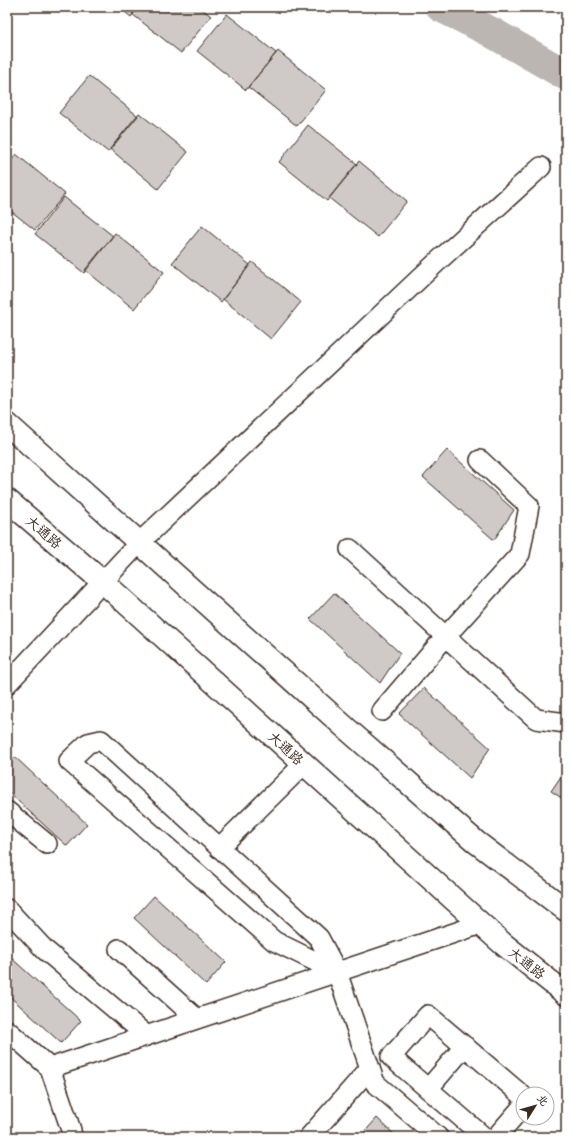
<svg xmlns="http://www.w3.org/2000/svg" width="573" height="1144" font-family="'Gochi Hand','LXGW WenKai TC',sans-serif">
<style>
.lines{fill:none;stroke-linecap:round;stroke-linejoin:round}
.river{stroke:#bcb6b3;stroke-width:31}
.building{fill:#cfcac7;stroke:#3b2a1e}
.street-casing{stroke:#3b2a1e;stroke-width:22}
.secondary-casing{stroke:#3b2a1e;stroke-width:25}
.street{stroke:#fff;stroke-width:19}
.secondary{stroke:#fff;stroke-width:22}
.labels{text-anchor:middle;stroke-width:3.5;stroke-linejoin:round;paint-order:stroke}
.street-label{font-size:14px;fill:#3b2a1e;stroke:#fff}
</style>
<rect width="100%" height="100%" fill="#fff"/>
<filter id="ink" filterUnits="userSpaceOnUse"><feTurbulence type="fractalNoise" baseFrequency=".025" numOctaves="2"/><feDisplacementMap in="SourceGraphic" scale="8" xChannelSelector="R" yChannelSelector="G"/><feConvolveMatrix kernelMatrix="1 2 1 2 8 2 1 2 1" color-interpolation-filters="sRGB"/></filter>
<g filter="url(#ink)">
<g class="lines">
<path class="river" d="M441 7 491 32 566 75"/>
</g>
<path class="building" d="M119 7H138L131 17Z
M138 7H199L211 16 181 53 132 14Z
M227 14 276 53 246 90 197 51Z
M278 51 326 90 297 126 248 87Z
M89 76 138 116 108 152 59 113Z
M139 113 188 152 158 189 110 149Z
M308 125 357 164 327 201 279 162Z
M16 154 65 194 35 230 7 208V166Z
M359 161 407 201 378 237 329 198Z
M64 197 113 236 84 273 35 234Z
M202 226 250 265 221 302 172 263Z
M115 233 164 272 134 309 85 270Z
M252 262 301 302 271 339 223 299Z
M447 450 514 510 494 540 423 477Z
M334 593 400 653 380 683 310 619Z
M424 688 490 748 470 778 399 714Z
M15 757 87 824 67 846 7 791V765Z
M566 769V801L551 791Z
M154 896 226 962 206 985 134 918Z
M8 955 81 1021 61 1043 7 994V956Z
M377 1118 397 1137H360Z"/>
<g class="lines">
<defs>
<path id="street" d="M350 549 536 719 566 723
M7 684 139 543 436 263 541 167
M382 711 446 636 520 554 529 506 480 460
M7 811 47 844
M219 848 304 764
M7 909 45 950 147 1036
M119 949 197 1019
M337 972 319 938 101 740 88 743 69 761 274 941 337 972 375 1083 438 1137
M7 1030 50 1068 71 1130 72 1137
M50 1068 481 924
M428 1089 465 1046
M309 1137 370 1068
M484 1137 391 1057 428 1015 523 1096
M496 1137 523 1106"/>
<path id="secondary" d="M7 424 347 729 476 842 566 910
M7 500 103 582 502 943 566 994"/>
</defs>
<use href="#street" class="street-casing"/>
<use href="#secondary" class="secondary-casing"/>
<use href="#street" class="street"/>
<use href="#secondary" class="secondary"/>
</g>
</g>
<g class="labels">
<g class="street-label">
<text transform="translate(44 532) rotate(41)" y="5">大通路</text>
<text transform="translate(286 748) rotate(42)" y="5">大通路</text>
<text transform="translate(527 963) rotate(38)" y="5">大通路</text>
</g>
</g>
<rect width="573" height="1144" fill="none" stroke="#fff" stroke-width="24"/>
<rect x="12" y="12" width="549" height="1120" fill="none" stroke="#3b2a1e" stroke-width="1.5" filter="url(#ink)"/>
<g transform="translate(535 1106) rotate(53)"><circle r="19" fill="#ffffff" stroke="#b1aaa5"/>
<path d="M0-3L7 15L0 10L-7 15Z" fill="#3b2a1e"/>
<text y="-6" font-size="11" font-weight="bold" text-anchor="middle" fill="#3b2a1e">北</text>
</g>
</svg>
